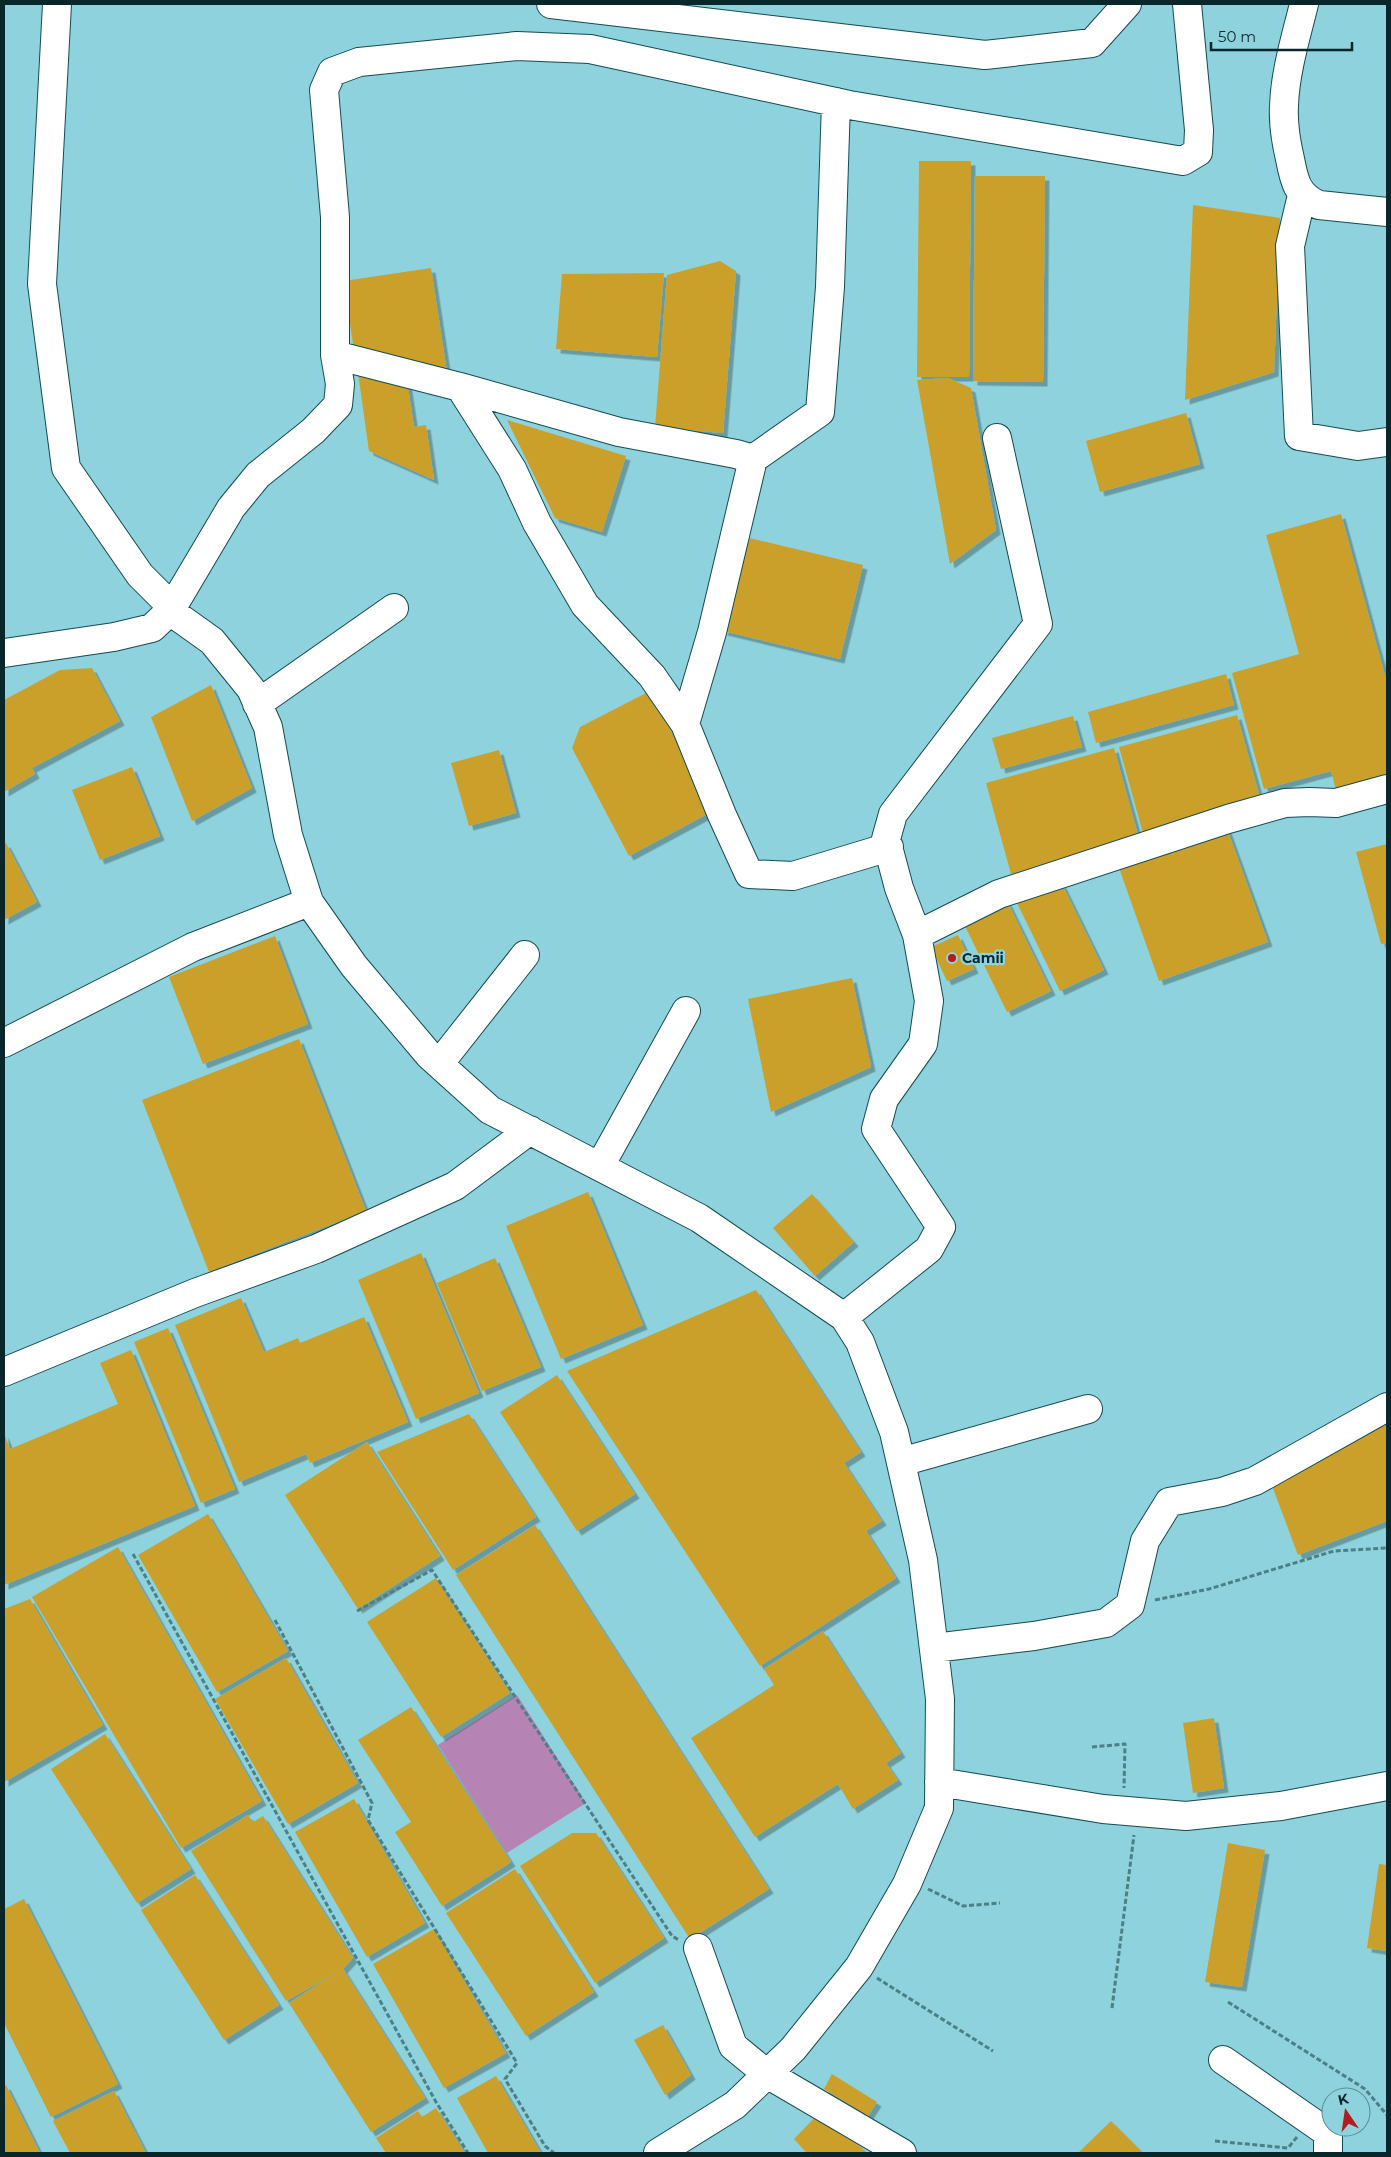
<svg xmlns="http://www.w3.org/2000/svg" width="1391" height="2157" font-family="Montserrat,sans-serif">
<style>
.green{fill:#b683b5}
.building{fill:#cba02b;filter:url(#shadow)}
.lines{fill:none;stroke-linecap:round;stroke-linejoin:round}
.minor-casing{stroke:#144b52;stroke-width:30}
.path{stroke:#4d7f86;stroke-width:3;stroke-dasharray:5 2.5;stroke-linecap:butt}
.minor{stroke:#fff;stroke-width:28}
.poi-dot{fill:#af1d1f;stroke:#8dd2dc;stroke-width:2}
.labels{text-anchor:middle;stroke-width:4.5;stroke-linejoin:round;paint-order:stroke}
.poi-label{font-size:14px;font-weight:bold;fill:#09272a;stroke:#8dd2dc;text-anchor:start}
</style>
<defs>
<filter id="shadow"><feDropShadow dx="4.5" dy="4.5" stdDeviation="0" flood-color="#0004"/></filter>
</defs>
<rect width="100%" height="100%" fill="#8dd2dc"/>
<path class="green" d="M517 1695 586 1803 507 1853 438 1745Z"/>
<path class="building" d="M919 161H971L969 377H917Z
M975 176H1045L1043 382 973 381Z
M1193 205 1280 218 1274 372 1185 400Z
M720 261 736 271 723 433 655 427 667 275Z
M431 268 448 379 354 351 344 281Z
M664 273 657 357 556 349 562 274Z
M358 373 407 381 414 427 426 425 434 480 369 451Z
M948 378 971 388 996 530 950 564 917 380Z
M1186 413 1200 464 1100 492 1086 441Z
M507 420 626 456 602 532 555 518Z
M1341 514 1387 683V776L1336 790 1331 771 1264 789 1232 673 1299 654 1266 535Z
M745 537 863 565 840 659 723 631Z
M92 668 120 721 32 768 35 774 4 792V700L60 670Z
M1226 674 1234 705 1096 743 1088 712Z
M211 685 252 788 192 821 151 717Z
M650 691 713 811 629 856 572 748 580 727Z
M1237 715 1262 805 1144 837 1119 747Z
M1073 716 1082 747 1001 769 992 738Z
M1114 748 1139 839 1011 874 986 783Z
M499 750 516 813 469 826 451 763Z
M132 767 160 836 100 860 72 790Z
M1226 826 1268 942 1159 981 1118 865Z
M6 843 37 902 4 920V844Z
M1387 844V943L1381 944 1356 852Z
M1060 880 1104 970 1060 991 1016 901Z
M1007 901 1051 991 1007 1012 963 922Z
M958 935 974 969 947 981 931 947Z
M275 936 308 1024 203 1064 169 977Z
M852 978 871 1067 771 1112 748 999Z
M299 1039 366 1211 209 1272 142 1100Z
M588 1192 643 1325 561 1359 506 1226Z
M812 1194 854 1242 815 1276 773 1228Z
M421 1253 479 1393 416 1419 358 1280Z
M495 1258 541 1367 482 1391 437 1283Z
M756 1290 861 1452 844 1463 882 1521 866 1531 896 1578 760 1666 567 1371Z
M241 1298 264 1352 298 1338 300 1343 364 1317 408 1422 310 1463 306 1454 239 1482 175 1325Z
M168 1328 235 1489 201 1503 134 1342Z
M131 1350 195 1506 4 1585V1433L10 1449 118 1404 100 1363Z
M557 1375 635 1494 577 1531 500 1412Z
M469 1414 536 1517 453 1570 377 1452Z
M1387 1421V1521L1298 1555 1271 1483Z
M367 1442 440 1556 358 1609 285 1495Z
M208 1514 288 1651 217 1692 138 1555Z
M535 1525 769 1889 690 1939 456 1575Z
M118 1547 262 1801 181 1848 32 1597Z
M436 1578 510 1693 441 1737 367 1622Z
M30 1599 103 1725 4 1782V1609Z
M823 1631 901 1753 886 1763 898 1780 853 1809 838 1784 755 1837 691 1738 774 1685 764 1669Z
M286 1658 358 1783 288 1824 215 1699Z
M411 1707 511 1862 442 1906 395 1832 411 1822 358 1740Z
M1214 1718 1224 1788 1193 1793 1183 1723Z
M105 1734 191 1869 137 1903 51 1769Z
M354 1799 425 1923 367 1957 295 1832Z
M248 1815 253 1822 263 1816 353 1958 343 1969 425 2098 371 2132 289 2003 336 1973 286 2001 191 1851Z
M572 1833H596L664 1938 595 1983 520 1866Z
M1228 1843 1265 1850 1242 1987 1205 1982Z
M1379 1864 1387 1865V1951L1367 1948Z
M515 1869 594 1992 526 2036 446 1913Z
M195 1875 279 2005 224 2040 141 1910Z
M24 1899 118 2084 51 2117 4 2023V1909Z
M434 1929 506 2053 444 2088 373 1964Z
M663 2025 691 2075 665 2095 634 2040Z
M832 2074 877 2102 868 2116 824 2089Z
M496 2076 541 2153H488L457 2098Z
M6 2085 40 2153H4V2086Z
M114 2091 146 2153H70L53 2121Z
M436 2108 465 2153H386L376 2138 418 2111 422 2117Z
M822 2110 867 2153H807L794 2139Z
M1111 2121 1143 2153H1078Z"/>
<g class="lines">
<defs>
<path id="minor" d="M57 4 42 284 66 468 140 575 165 600 170 611
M551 4 985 55 1092 43 1127 4
M1304 4C1296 37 1285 72 1284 106 1283 124 1286 142 1290 159 1294 180 1297 196 1319 205L1387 212
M1302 195 1290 246 1299 436 1358 446 1387 442
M335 355 460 387 512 469 537 523 585 605 652 676 685 724 722 815 749 874 793 876 889 847
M460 387 619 432 736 454 753 459 712 632 685 724
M997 438 1038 624 893 814 886 839 899 888 917 935 999 894 1228 819 1285 803 1309 802 1336 803 1387 789
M753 459 820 412 830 287 836 102
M170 611 231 508 258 475 313 431 338 405 340 384 335 355V217L324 90 332 72 359 62 517 46 590 49 849 105 1183 161 1198 152 1199 130 1187 4
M4 653 114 637 152 628 170 611 212 641 251 689 268 727 288 835 309 902 354 966 429 1055 490 1110 699 1218 844 1317 860 1342 894 1432 923 1560 940 1699 939 1808 907 1884 859 1967 793 2049 735 2105 658 2153
M257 704 394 608
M4 1043 193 947 309 902
M439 1064 525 955
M600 1166 686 1011
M844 1317 929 1249 941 1227 876 1129 884 1099 923 1044 929 1001 917 935
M4 1372 195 1293 316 1249 455 1186 530 1130
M901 1462 1088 1409
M934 1648 1034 1636 1106 1623 1130 1605 1145 1541 1169 1502 1222 1492 1255 1481 1387 1407
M939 1782 1103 1809 1186 1816 1281 1806 1387 1786
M698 1948 733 2046 767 2074 902 2153
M1223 2060 1328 2133V2153"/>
</defs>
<use href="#minor" class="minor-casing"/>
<path class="path" d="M133 1554 436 2102 468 2153
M1155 1600 1209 1589 1334 1551 1387 1548
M357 1611 432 1570 672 1936 679 1940
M275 1620 372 1803 368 1820 517 2063 505 2079 545 2146 554 2153
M1092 1747 1125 1744 1124 1788
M928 1889 963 1906 1000 1903
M877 1978 993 2051
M1228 2002 1365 2089 1387 2115
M1112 2008 1134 1835
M1215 2141 1288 2148 1297 2137"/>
<use href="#minor" class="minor"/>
</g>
<circle class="poi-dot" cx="952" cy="958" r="5"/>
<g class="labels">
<g class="poi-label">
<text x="962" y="963">Camii</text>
</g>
</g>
<rect width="1391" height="2157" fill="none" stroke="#09272a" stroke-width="10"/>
<g transform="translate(1346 2112) rotate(347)"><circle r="24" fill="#8dd2dc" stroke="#588e95"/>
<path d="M0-4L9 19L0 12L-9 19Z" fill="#af1d1f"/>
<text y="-8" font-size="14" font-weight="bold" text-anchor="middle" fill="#09272a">K</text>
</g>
<path d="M1211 42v8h141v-8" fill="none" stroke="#09272a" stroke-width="2.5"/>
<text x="1218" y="42" font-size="15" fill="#09272a" stroke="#8dd2dc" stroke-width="4" paint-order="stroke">50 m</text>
</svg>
